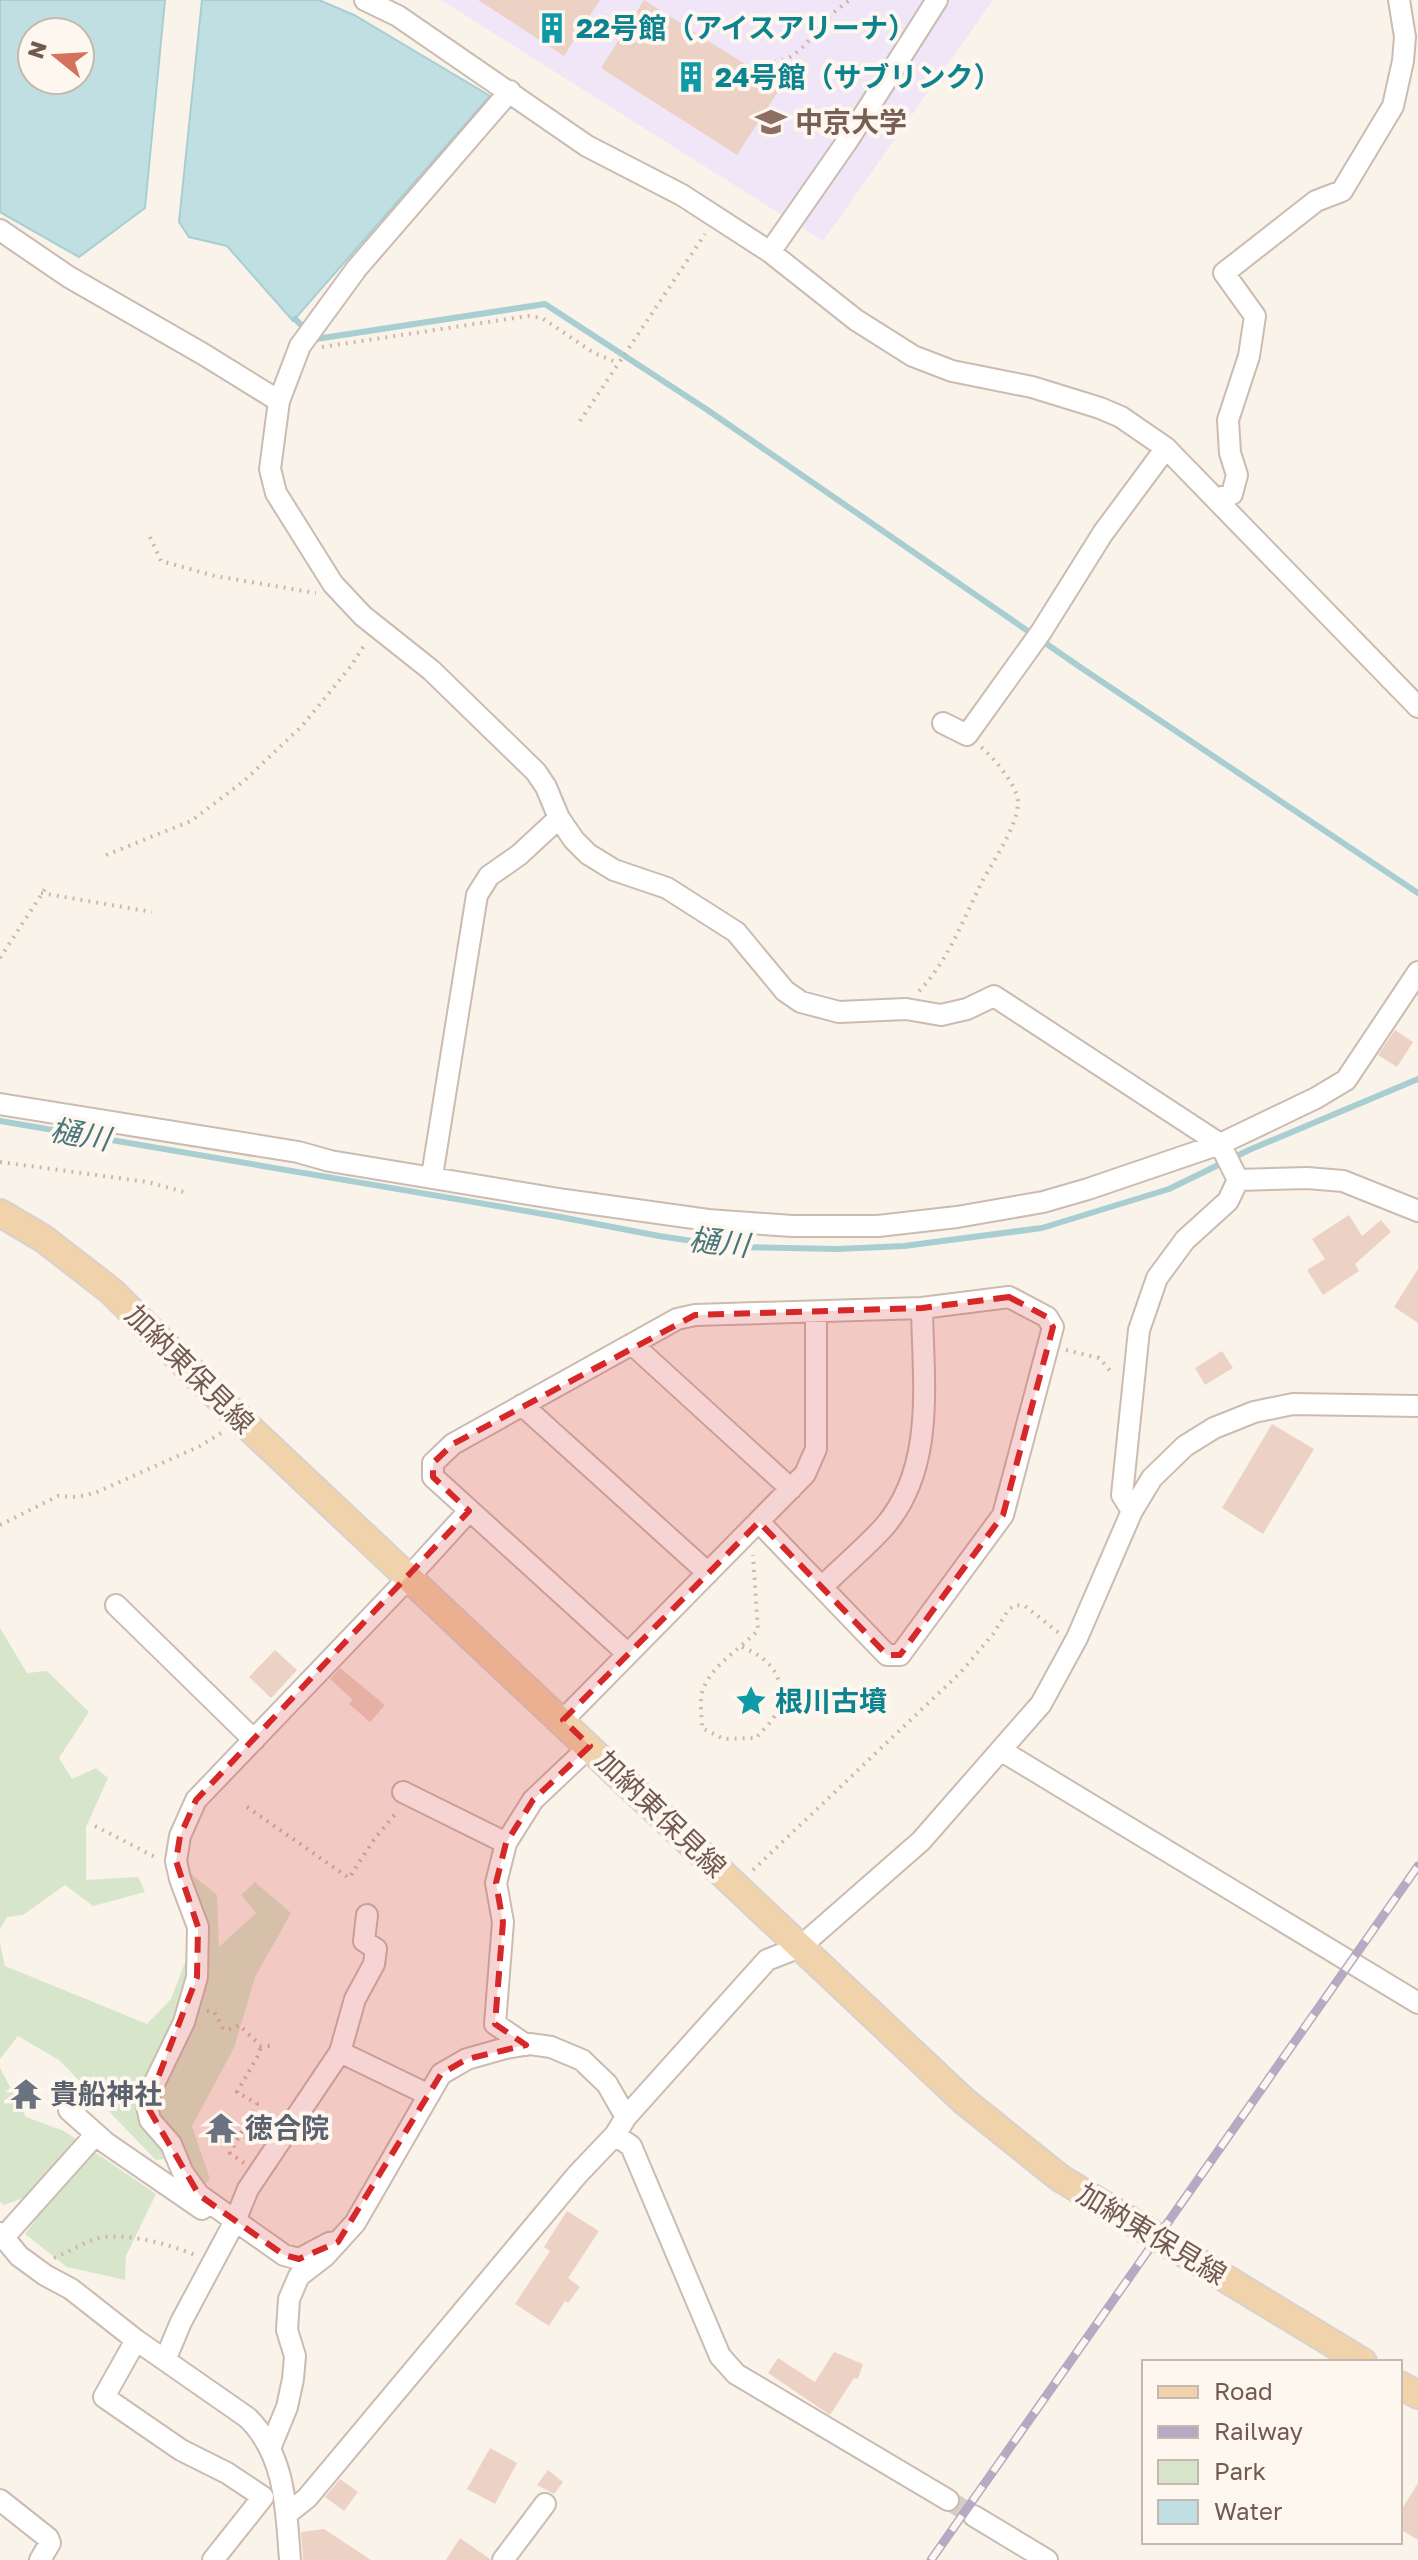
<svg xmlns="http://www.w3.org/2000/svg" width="1418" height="2560" font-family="'Golos Text','Noto Sans JP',sans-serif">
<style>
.education{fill:#f0e6f7}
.green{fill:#d7e6ca}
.water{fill:#c0dfe2;stroke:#a8ced2;stroke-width:2;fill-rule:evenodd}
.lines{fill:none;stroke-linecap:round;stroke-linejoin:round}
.stream{stroke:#a8ced2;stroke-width:6}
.building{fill:#ecd2c5}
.minor-tunnel{stroke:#d8cdc4;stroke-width:20;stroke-dasharray:20 10;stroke-linecap:butt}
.minor-casing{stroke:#cbbbb1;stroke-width:24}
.major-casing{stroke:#d8d1ce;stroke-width:30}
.path{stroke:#d1b5a8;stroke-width:4;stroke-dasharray:2 6;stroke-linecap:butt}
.minor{stroke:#fff;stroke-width:20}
.major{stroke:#f0d2ab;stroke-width:26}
.rail-casing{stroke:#b5a9c3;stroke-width:9}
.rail{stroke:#fdf7f0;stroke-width:6;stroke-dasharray:18;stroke-linecap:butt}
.marked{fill:#d62828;fill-opacity:0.2;stroke:#d62828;stroke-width:6;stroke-dasharray:16 10;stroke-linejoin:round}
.labels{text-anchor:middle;stroke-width:8;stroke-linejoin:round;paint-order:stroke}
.culture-label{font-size:28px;font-weight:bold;fill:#0d838f;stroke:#fdf7f0;text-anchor:start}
.education-label{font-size:28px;font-weight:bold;fill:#785e54;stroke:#fdf7f0;text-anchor:start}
.street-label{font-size:28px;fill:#725a50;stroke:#fdf7f0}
.worship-label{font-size:28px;font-weight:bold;fill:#5b616d;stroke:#fdf7f0;text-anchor:start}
.water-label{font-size:30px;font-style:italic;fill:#49777b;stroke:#fdf7f0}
</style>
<rect width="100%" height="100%" fill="#faf3ea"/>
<path class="education" d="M441 0H993L823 241Z"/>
<path class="green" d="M0 1628 27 1673 47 1671 89 1712 59 1758 72 1779 96 1768 108 1778 86 1827V1880L138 1877 145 1892 93 1906 65 1885 23 1915 7 1917 0 1929Z
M190 1873 217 1895 219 1947 256 1913 241 1895 255 1882 291 1913 255 1977 234 2048 192 2126 210 2179 203 2186 182 2156 156 2160 59 2060 18 2036 0 2059V1943L5 1966 147 2024 171 1999 189 1952 186 1879Z
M0 2068 26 2117 64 2131 156 2194 126 2256 125 2280 67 2267 25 2234 63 2182 51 2172 23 2198 4 2205 0 2202Z"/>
<path class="water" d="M0 0H165L145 208 79 257 0 212ZM32 32H80V80H32Z
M202 0H319L354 15 490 96 293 321 227 246 189 237 179 222Z"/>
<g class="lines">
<path class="stream" d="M295 319 316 339 545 304 706 409 1080 667 1418 893
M0 1121 555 1216 659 1236 733 1247 837 1249 904 1246 1042 1228 1169 1189 1249 1150 1418 1079"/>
</g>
<path class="building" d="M478 0H600L564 56Z
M644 0 781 87 737 155 601 68Z
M1395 1030 1413 1042 1397 1067 1378 1055Z
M1349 1215 1362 1236 1381 1220 1391 1232 1355 1264 1359 1271 1323 1295 1307 1270 1325 1259 1312 1239Z
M1418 1269V1323L1394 1307Z
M1222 1351 1233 1368 1205 1385 1195 1368Z
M1272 1424 1314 1449 1263 1534 1222 1508Z
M275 1650 297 1670 271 1698 249 1677Z
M340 1668 385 1705 370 1722 349 1704 353 1700 330 1679Z
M567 2211 599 2231 568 2278 580 2287 568 2303 565 2301 549 2326 515 2304 550 2251 544 2247Z
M834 2352 863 2364 858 2379 854 2378 830 2415 768 2373 778 2358 815 2382Z
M490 2448 517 2463 495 2504 467 2489Z
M548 2470 563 2482 554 2494 537 2485Z
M340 2479 358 2492 344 2511 325 2497Z
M1418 2483V2540L1400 2529V2512Z
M324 2529 371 2560H303L301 2532Z
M460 2538 490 2559V2560H446Z"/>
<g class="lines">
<path class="minor-tunnel" d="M948 2500 974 2516"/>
<defs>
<path id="minor" d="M365 0 398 16 587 146 682 195 770 252 856 320 913 356 952 371 1032 387 1100 408 1121 417 1166 448 1418 707
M510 91 357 268 300 346 279 401 270 469 276 493 333 584 363 616 431 670 536 772 546 787 559 818 574 840 588 854 614 870 667 888 736 932 785 991 801 1002 839 1012 906 1009 941 1015 967 1009 994 996 1220 1144 1238 1180
M0 230 69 277 203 354 279 401
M770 252 848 140 937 0
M1216 499 1232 494 1237 475 1230 453 1228 420 1249 356 1255 316 1224 273 1316 201 1342 191 1393 106 1403 61 1405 37 1399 0
M943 723 967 735 1041 632 1103 533 1166 448
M0 1104 298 1152 330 1161 565 1200 708 1220 792 1226H878L957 1217 1043 1202 1088 1189 1220 1144 1316 1098 1346 1080 1418 972
M432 1176 477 895 489 876 519 855 559 818
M1238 1180 1307 1178 1343 1181 1418 1211
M632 1344 791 1489
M522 1405 708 1573
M1132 1511 1122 1495 1139 1330 1157 1278 1185 1240 1228 1201 1238 1180
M822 1587C842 1567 865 1548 884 1527 936 1467 923 1382 922 1308
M116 1605 254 1740
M628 1654 433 1477V1463L453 1444 677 1319 695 1315 922 1308 1009 1297 1047 1317 1053 1327 1003 1515 900 1655H887L759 1522
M563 1720 805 1474 816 1449V1312
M1002 1751 1418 2003
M403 1792 506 1843
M526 2045 495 2024 503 1922 496 1883 506 1843 533 1800 590 1746
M340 2052 429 2095
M69 2110 106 2143 202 2209
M615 2135 631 2146 720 2356 736 2374 948 2500
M0 2233 19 2256 45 2275 71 2289 136 2340 248 2418C286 2456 286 2509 290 2560
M3 2238 96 2134
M338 2242 329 2243 299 2259 284 2255 199 2195 183 2173 171 2144 150 2120 147 2106 152 2088 184 2022 197 1977 198 1927 180 1879 176 1861 180 1836 196 1800 398 1589 469 1511
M136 2340 104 2397 181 2450 227 2473 263 2497 213 2560
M165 2360 181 2322 235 2221 248 2189 340 2052 355 1999 374 1964 376 1949 364 1941 367 1915
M271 2446 287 2407 293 2379 295 2356 287 2330 289 2299 299 2276 325 2256 355 2223 441 2074 467 2059 506 2048 530 2044 551 2047 582 2060 607 2084 626 2117
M0 2500 48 2538 50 2543 40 2560
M287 2514 307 2498 577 2175 615 2135 626 2117 767 1960 800 1947 921 1841 1041 1704 1077 1638 1132 1511 1152 1478 1185 1446 1214 1428 1254 1412 1293 1404 1418 1406
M974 2516 1047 2560
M503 2560 545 2504"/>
<path id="major" d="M0 1213 44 1239 111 1291 241 1420 964 2101 1060 2178 1363 2362
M1400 2385 1418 2395"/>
</defs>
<use href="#minor" class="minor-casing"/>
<use href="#major" class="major-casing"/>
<path class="path" d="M766 62C797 65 811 35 830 16 836 10 843 5 850 0
M322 347 528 316 542 318 594 353 618 363
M580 421 705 234
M150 537 161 561 215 576 316 593
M106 855 191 821 244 781 302 726 351 666 365 644
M41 893 152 912
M0 958 47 886
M919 991C949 960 963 919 983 880 994 860 1018 825 1018 802 1018 786 993 757 981 747
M0 1162 148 1182 184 1192
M1066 1350 1099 1358 1113 1374
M0 1525 58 1496 76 1497 95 1493 200 1446 221 1433
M742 1647C771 1659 789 1679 776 1713 773 1721 762 1731 756 1738L724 1739 702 1728C702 1716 699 1700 703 1690 712 1664 740 1650 758 1630L753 1555
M247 1807 349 1878 375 1838 397 1812
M95 1826 157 1858
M753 1870 961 1672 993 1634 1009 1609 1016 1605 1025 1606 1059 1633
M207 2011 214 2012 223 2028 228 2030 239 2025 261 2046H275
M244 2163 230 2153 257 2104 237 2092 259 2054 261 2046
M54 2258C68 2252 81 2244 95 2239 123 2231 169 2244 195 2255"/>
<use href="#minor" class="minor"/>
<use href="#major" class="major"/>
<defs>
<path id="rail" d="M931 2560 1418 1866"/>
</defs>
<use href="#rail" class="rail-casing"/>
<use href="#rail" class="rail"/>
</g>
<path class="marked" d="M1009 1297 1047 1317 1053 1327 1003 1515 900 1655H887L759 1522 563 1720 590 1746 533 1800 506 1843 496 1883 503 1922 495 2024 526 2045 467 2059 441 2074 338 2242 299 2259 284 2255 199 2195 147 2106 197 1977 198 1927 176 1861 180 1836 196 1800 469 1511 433 1477V1463L453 1444 695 1315 922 1308Z"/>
<defs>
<symbol id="building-bare" viewBox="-9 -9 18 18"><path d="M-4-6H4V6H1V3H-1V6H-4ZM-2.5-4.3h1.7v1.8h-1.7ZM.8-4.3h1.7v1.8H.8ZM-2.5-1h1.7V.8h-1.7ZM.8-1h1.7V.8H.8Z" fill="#0f9aa8" stroke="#fdf7f0" stroke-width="2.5" paint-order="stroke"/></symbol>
<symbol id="university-bare" viewBox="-9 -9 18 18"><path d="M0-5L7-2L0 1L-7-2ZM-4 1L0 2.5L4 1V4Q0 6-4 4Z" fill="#8d6e63" stroke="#fdf7f0" stroke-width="2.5" paint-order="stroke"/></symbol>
<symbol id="sight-bare" viewBox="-9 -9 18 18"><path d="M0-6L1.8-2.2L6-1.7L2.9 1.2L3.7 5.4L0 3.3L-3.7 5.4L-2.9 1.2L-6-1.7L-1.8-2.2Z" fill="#0f9aa8" stroke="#fdf7f0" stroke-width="2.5" paint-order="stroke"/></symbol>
<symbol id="temple-bare" viewBox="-9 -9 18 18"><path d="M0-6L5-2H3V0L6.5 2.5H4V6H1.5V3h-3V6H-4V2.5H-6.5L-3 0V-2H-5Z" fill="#6b7280" stroke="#fdf7f0" stroke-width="2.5" paint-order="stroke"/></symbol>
</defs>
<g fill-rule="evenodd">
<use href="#building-bare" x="530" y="6" width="44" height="44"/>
<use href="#building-bare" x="669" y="55" width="44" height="44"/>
<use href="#university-bare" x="749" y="100" width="44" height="44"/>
<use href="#sight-bare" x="729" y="1679" width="44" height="44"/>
<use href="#temple-bare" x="4" y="2072" width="44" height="44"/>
<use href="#temple-bare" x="199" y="2106" width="44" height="44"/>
</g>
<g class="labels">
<g class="culture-label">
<text x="576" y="38">22号館（アイスアリーナ）</text>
<text x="715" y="87">24号館（サブリンク）</text>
<text x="775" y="1711">根川古墳</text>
</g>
<g class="education-label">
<text x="795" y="132">中京大学</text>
</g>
<g class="street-label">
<text transform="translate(190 1369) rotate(45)" y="10">加納東保見線</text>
<text transform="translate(661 1814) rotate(44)" y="10">加納東保見線</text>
<text transform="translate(1152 2234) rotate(31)" y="10">加納東保見線</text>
</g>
<g class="worship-label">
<text x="50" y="2104">貴船神社</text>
<text x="245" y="2138">徳合院</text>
</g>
<g class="water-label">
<text transform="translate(80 1135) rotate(10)" y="10">樋川</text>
<text transform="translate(719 1243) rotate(6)" y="10">樋川</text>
</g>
</g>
<rect x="1142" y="2360" width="260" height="184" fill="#fdf7f0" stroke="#c5b8b0" stroke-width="2"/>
<rect x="1158" y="2386" width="40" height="12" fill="#f0d2ab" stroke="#c5b8b0" stroke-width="2"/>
<text x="1214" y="2400" font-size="24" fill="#725a50">Road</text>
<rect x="1158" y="2426" width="40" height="12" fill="#b5a9c3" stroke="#c5b8b0" stroke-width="2"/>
<text x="1214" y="2440" font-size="24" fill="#725a50">Railway</text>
<rect x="1158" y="2460" width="40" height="24" fill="#d7e6ca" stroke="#c5b8b0" stroke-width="2"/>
<text x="1214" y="2480" font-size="24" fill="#725a50">Park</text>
<rect x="1158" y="2500" width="40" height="24" fill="#c0dfe2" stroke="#c5b8b0" stroke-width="2"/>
<text x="1214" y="2520" font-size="24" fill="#725a50">Water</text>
<g transform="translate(56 56) rotate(288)"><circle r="38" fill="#fdf7f0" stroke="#c5b8b0" stroke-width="2"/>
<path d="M0-6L14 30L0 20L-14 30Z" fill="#d5725e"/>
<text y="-12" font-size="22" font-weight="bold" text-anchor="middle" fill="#725a50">N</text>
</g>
</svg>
